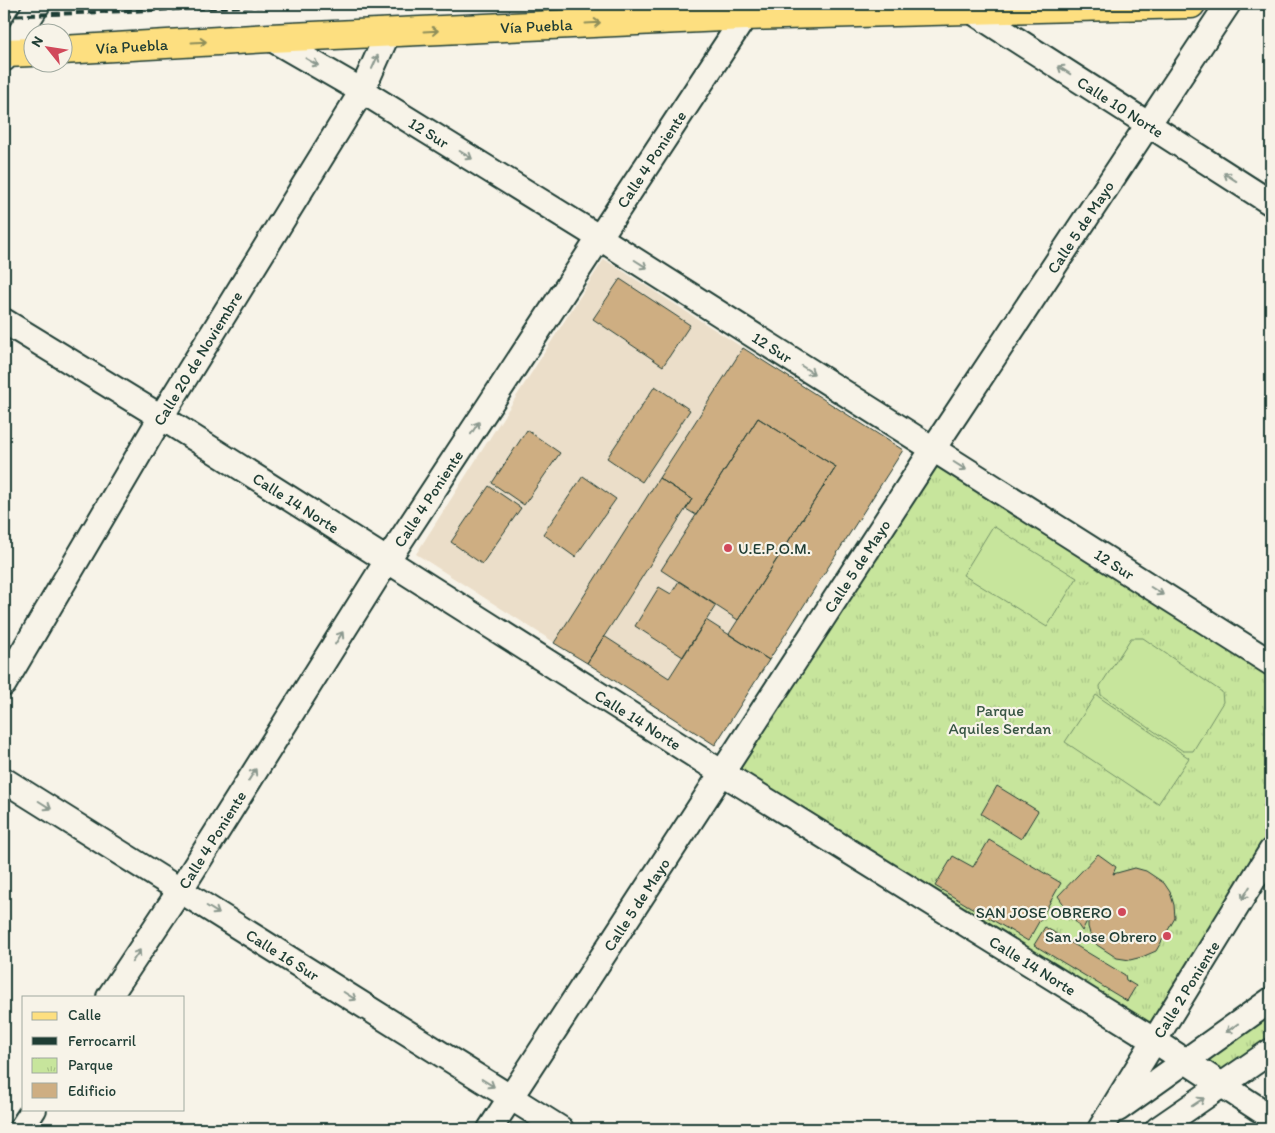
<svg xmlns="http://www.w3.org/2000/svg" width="1275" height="1133" font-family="Itim,sans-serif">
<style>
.built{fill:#ebdec9}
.park{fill:url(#park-tufts);stroke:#739168}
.pitch{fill:#c7e59c;stroke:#739168}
.building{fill:#ceae82;stroke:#1f3d34}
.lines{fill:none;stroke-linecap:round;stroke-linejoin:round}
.minor-casing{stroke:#1f3d34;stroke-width:28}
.major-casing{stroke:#1f3d34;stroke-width:31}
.minor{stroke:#f7f3e8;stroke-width:24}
.major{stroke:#fddf80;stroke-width:28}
.rail{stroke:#1f3d34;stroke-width:4;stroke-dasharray:8 4;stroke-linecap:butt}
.oneway{stroke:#8e8e5a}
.oneway2{stroke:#8b988e}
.poi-dot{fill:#d1495b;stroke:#f7f3e8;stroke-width:2}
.labels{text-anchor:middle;stroke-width:4.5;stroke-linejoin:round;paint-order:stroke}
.street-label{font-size:16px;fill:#1f3d34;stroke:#f7f3e8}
.poi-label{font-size:16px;fill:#1f3d34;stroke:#f7f3e8;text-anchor:end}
.park-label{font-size:16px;fill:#385644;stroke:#f7f3e8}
</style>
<defs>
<pattern id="park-tufts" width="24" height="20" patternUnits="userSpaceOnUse" patternTransform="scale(1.25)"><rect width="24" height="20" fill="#c7e59c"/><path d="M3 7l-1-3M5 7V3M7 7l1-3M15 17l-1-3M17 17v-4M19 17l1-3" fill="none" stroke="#aac587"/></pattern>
</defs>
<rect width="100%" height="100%" fill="#f7f3e8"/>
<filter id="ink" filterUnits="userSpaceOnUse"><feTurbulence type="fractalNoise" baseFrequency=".02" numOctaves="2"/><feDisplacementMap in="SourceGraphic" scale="10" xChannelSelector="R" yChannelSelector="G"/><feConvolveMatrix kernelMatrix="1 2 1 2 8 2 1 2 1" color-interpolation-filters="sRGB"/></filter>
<g filter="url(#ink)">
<path class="built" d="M604 259 903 450 715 745 416 554Z"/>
<path class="park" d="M933 449 1271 663V851L1155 1041 721 772Z
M1271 1000V1051L1223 1086 1186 1061Z"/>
<path class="pitch" d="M993 526 1077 578 1047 627 963 575Z
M1131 638H1143L1222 692 1223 702 1193 751H1183L1101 695 1100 686Z
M1096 695 1189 758 1158 804 1065 742Z"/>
<path class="building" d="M620 279 690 325 663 366 593 319Z
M743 348 903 450 769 660 729 634 836 467 758 418 696 515 686 509 692 499 659 478Z
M655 386 690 410 642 482 607 458Z
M758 418 836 467 738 620 661 570Z
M527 430 560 453 524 505 492 483Z
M583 476 616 499 575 557 543 534Z
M659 478 692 499 587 663 554 643Z
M489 486 521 508 482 564 451 542Z
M679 581 716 605 683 657 635 626 659 587 671 594Z
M706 620 769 660 715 745 587 663 604 636 669 678Z
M997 786 1038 811 1021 839 981 814Z
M989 840 1061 883 1028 941 935 886 953 856 973 867Z
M1098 854 1116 867 1113 874 1135 868 1146 871 1164 883 1170 892 1174 905 1175 918 1156 951 1142 957 1130 960 1117 958 1097 945 1091 937 1088 927V919L1082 931 1058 896Z
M1045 927 1125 975 1126 980 1136 986 1127 1001 1034 945Z"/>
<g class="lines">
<defs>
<g id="minor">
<path id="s1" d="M970 10 1271 203"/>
<path id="s2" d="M270 38 362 91 600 238 1271 663"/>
<path d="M4 59 38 4"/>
<path id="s3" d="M4 321 161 417 721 772 1155 1041 1271 1117"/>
<path id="s4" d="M4 684 161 417 362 91 388 33"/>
<path id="s5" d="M4 780 561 1129"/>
<path id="s6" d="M109 997 181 889 387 561 753 4"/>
<path d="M1118 1109 1271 1000"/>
<path d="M21 1129 34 1109"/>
<path id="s7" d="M490 1129 933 449 1228 4"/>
<path id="s8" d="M1100 1129 1271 851"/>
<path d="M1158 1129 1271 1051"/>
</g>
<g id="major">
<path id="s9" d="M62 50 270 38 745 16 1191 4"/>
<path d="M4 53 32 52"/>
</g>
</defs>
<use href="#minor" class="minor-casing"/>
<use href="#major" class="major-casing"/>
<use href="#minor" class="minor"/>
<use href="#major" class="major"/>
<path class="rail" d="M4 16 300 4"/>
</g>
<defs><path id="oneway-shaft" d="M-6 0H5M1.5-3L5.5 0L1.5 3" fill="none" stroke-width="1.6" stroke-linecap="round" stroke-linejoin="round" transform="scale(1.25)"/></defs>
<g class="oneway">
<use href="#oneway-shaft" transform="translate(593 23) rotate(-3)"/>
<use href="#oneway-shaft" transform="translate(431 31) rotate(-3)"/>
<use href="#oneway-shaft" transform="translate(199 42) rotate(-3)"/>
</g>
<g class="oneway2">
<use href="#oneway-shaft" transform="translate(312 62) rotate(30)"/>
<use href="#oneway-shaft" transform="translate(375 62) rotate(-66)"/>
<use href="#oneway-shaft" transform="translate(1064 70) rotate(-147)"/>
<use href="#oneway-shaft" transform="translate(466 155) rotate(32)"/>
<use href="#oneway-shaft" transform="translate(1230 177) rotate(-147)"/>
<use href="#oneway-shaft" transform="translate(641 264) rotate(32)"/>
<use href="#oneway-shaft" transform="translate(808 370) rotate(32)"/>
<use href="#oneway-shaft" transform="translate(475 428) rotate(-57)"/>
<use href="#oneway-shaft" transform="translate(960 466) rotate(32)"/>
<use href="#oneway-shaft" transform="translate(1157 591) rotate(32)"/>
<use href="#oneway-shaft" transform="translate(339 638) rotate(-58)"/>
<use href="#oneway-shaft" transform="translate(252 775) rotate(-58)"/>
<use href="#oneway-shaft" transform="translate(45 805) rotate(32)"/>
<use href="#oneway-shaft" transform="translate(1246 893) rotate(121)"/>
<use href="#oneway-shaft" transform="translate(213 910) rotate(32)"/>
<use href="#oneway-shaft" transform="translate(136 956) rotate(-56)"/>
<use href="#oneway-shaft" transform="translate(350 996) rotate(32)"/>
<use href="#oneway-shaft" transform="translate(1232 1028) rotate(144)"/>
<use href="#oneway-shaft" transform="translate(488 1083) rotate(32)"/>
<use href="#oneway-shaft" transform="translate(1198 1102) rotate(-34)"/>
</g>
</g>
<g class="poi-dot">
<circle cx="728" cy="548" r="5"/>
<circle cx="1122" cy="912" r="5"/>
<circle cx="1167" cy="936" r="5"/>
</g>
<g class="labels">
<g class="street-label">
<text dy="6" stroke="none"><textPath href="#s9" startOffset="475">Vía Puebla</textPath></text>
<text dy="6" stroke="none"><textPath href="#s9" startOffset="70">Vía Puebla</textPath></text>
<text dy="6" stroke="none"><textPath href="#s1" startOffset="179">Calle 10 Norte</textPath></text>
<text dy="6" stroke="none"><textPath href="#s2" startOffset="185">12 Sur</textPath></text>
<text dy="6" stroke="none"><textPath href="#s6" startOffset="998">Calle 4 Poniente</textPath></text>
<text dy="6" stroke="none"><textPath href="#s7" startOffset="1078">Calle 5 de Mayo</textPath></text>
<text dy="6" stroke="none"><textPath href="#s2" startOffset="590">12 Sur</textPath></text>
<text dy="6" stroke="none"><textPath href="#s4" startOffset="379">Calle 20 de Noviembre</textPath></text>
<text dy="6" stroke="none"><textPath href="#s6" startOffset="592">Calle 4 Poniente</textPath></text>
<text dy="6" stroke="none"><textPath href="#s3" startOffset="344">Calle 14 Norte</textPath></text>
<text dy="6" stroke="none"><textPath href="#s2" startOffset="995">12 Sur</textPath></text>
<text dy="6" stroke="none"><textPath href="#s7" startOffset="672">Calle 5 de Mayo</textPath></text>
<text dy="6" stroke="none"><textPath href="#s3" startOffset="749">Calle 14 Norte</textPath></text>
<text dy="6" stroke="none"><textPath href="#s6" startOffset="188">Calle 4 Poniente</textPath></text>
<text dy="6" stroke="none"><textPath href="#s7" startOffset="268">Calle 5 de Mayo</textPath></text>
<text dy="6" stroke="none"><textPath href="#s5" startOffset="329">Calle 16 Sur</textPath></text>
<text dy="6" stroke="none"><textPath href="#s3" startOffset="1214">Calle 14 Norte</textPath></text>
<text dy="6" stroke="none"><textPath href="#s8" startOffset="164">Calle 2 Poniente</textPath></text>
</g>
<g class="poi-label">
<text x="738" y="554" text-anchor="start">U.E.P.O.M.</text>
<text x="1112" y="918">SAN JOSE OBRERO</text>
<text x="1157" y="942">San Jose Obrero</text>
</g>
<g class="park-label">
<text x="1000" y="716">Parque<tspan x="1000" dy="18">Aquiles Serdan</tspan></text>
</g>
</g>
<rect width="1275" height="1133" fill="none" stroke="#f7f3e8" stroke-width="20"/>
<rect x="10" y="10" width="1255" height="1113" fill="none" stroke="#1f3d34" stroke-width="2" filter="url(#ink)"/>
<rect x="22" y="996" width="162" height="115" fill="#f7f3e8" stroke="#a1aaa0"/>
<rect x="32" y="1012" width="25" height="8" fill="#fddf80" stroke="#a1aaa0"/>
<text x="68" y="1020" font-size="15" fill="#1f3d34">Calle</text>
<rect x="32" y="1037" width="25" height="8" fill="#1f3d34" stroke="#a1aaa0"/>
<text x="68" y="1046" font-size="15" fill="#1f3d34">Ferrocarril</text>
<rect x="32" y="1058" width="25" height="15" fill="url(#park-tufts)" stroke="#a1aaa0"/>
<text x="68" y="1070" font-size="15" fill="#1f3d34">Parque</text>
<rect x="32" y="1083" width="25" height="15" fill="#ceae82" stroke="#a1aaa0"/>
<text x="68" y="1096" font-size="15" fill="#1f3d34">Edificio</text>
<g transform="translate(48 48) rotate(300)"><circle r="24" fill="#f7f3e8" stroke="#a1aaa0"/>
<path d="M0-4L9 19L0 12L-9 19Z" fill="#d1495b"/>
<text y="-8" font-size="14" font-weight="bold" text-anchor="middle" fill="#1f3d34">N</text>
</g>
</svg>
